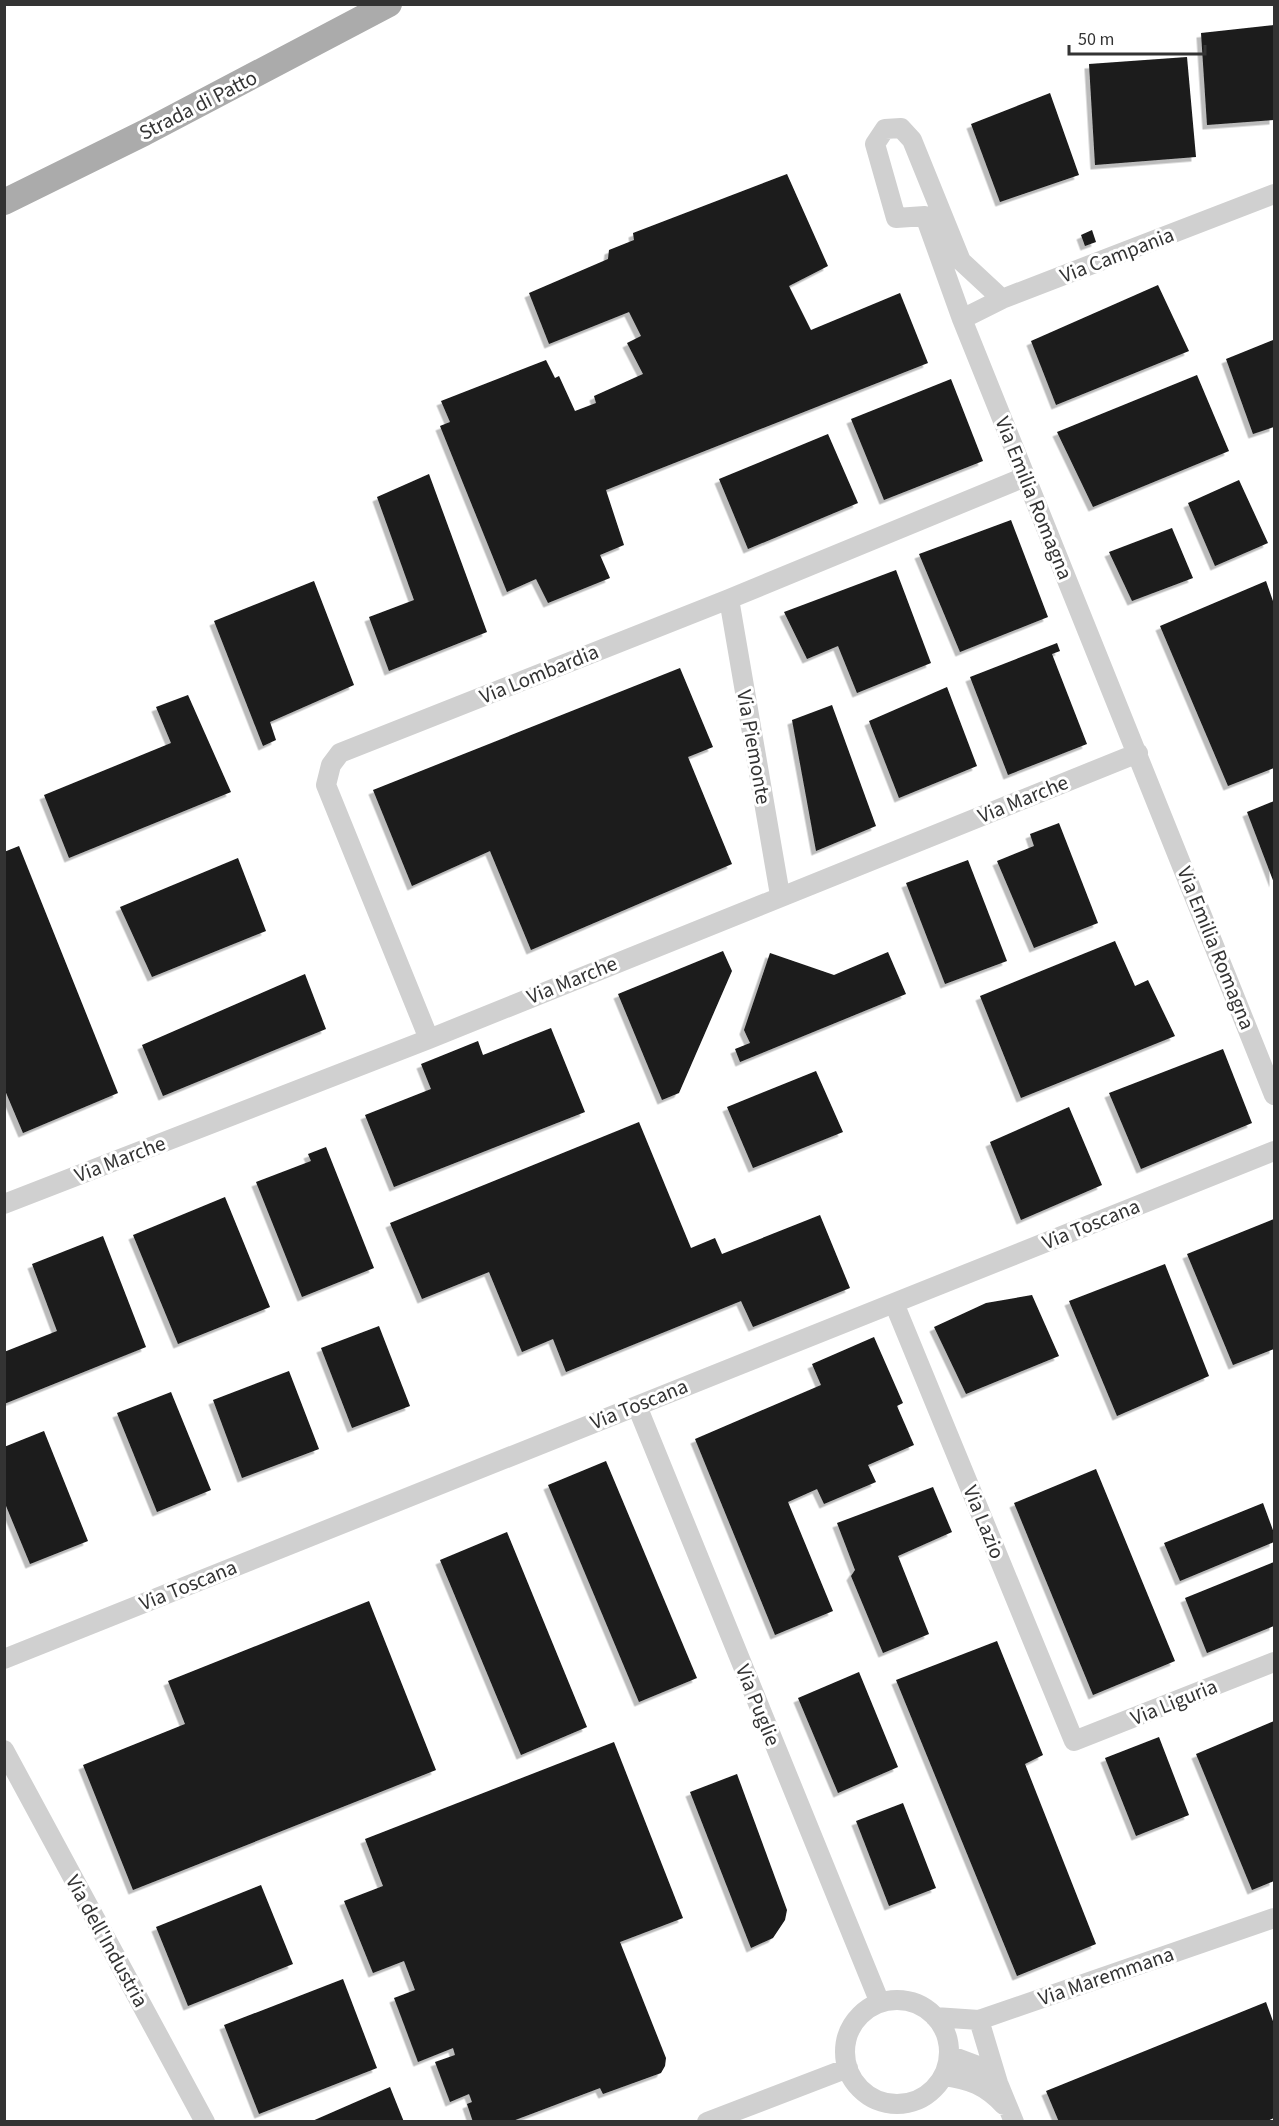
<svg xmlns="http://www.w3.org/2000/svg" width="1279" height="2126" font-family="'Source Sans 3',sans-serif">
<style>
.building{fill:#1a1a1a;filter:url(#shadow)}
.lines{fill:none;stroke-linecap:round;stroke-linejoin:round}
.minor{stroke:#d0d0d0;stroke-width:20}
.major{stroke:#ababab;stroke-width:26}
.labels{text-anchor:middle;stroke-width:6;stroke-linejoin:round;paint-order:stroke}
.street-label{font-size:21px;fill:#333;stroke:#fff}
</style>
<defs>
<filter id="shadow"><feDropShadow dx="-4.5" dy="4.5" stdDeviation="0" flood-color="#0004"/></filter>
</defs>
<rect width="100%" height="100%" fill="#fff"/>
<path class="building" d="M1274 25V120L1207 125 1201 33Z
M1187 57 1196 157 1095 165 1089 64Z
M1050 93 1079 175 1000 202 971 124Z
M787 174 828 266 789 286 811 330 900 293 928 363 606 490 624 545 600 555 610 578 548 603 536 579 507 592 440 426 450 422 441 401 546 360 555 378 559 376 575 411 596 403 594 396 643 374 627 343 641 336 629 312 549 344 529 293 608 259 609 250 634 240 633 233Z
M1092 230 1096 242 1085 246 1081 235Z
M1158 285 1189 351 1056 405 1031 341Z
M1273 340 1274 427 1253 434 1226 359Z
M1197 375 1229 451 1093 507 1057 432Z
M951 379 983 461 884 500 851 419Z
M828 434 858 503 748 549 719 479Z
M429 474 487 632 389 671 369 617 414 600 377 497Z
M1239 480 1268 543 1215 566 1188 503Z
M1011 520 1048 617 960 652 919 554Z
M1172 528 1193 578 1132 601 1109 552Z
M896 570 931 663 857 693 838 646 807 659 784 612Z
M314 581 354 685 270 722 276 740 263 746 214 621Z
M1266 581 1274 604V768L1228 786 1160 626Z
M1057 643 1060 651 1052 654 1087 744 1008 775 970 677Z
M680 668 713 747 688 757 732 864 531 950 490 851 412 886 373 790Z
M947 687 977 766 899 798 869 721Z
M188 695 231 792 69 858 44 795 171 743 156 707Z
M832 705 876 826 816 851 792 720Z
M1274 801V883L1247 812Z
M1059 823 1098 923 1034 948 997 861 1034 846 1030 834Z
M19 846 118 1093 23 1133 4 1088V852Z
M238 858 266 931 152 977 120 907Z
M968 860 1007 961 945 984 906 883Z
M1115 941 1135 986 1148 980 1175 1036 1021 1098 980 996Z
M723 951 732 971 679 1093 662 1100 618 994Z
M888 952 906 994 740 1062 735 1049 750 1043 744 1030 770 953 834 975Z
M305 974 326 1029 163 1096 142 1045Z
M551 1028 585 1112 394 1187 365 1115 431 1089 421 1064 478 1041 483 1055Z
M1223 1049 1252 1123 1141 1169 1109 1093Z
M816 1071 843 1132 753 1168 727 1107Z
M1069 1107 1102 1185 1021 1220 990 1142Z
M639 1122 691 1248 715 1238 722 1254 820 1215 850 1288 753 1327 741 1301 566 1372 553 1339 522 1352 489 1272 422 1299 390 1223Z
M326 1147 374 1268 302 1297 256 1182 311 1161 308 1154Z
M225 1197 270 1307 178 1344 133 1235Z
M1274 1219V1349L1233 1365 1187 1254Z
M103 1236 146 1347 4 1404V1352L57 1331 32 1264Z
M1165 1264 1209 1376 1117 1416 1069 1301Z
M1032 1295 1059 1356 966 1394 934 1327 986 1303Z
M379 1326 410 1406 352 1428 321 1348Z
M874 1337 903 1403 897 1406 914 1445 868 1465 876 1482 824 1504 817 1489 788 1502 833 1611 775 1635 695 1439 821 1385 812 1364Z
M289 1371 319 1449 242 1478 213 1400Z
M171 1392 211 1490 157 1512 117 1413Z
M44 1431 88 1541 30 1564 4 1501V1447Z
M606 1461 697 1678 639 1702 548 1485Z
M1096 1469 1175 1661 1093 1695 1014 1503Z
M933 1487 952 1532 898 1556 929 1634 883 1653 851 1576 855 1570 837 1523Z
M1263 1503 1274 1533V1542L1180 1581 1164 1543Z
M507 1532 587 1727 521 1755 440 1560Z
M1274 1562V1626L1207 1653 1185 1598Z
M369 1601 436 1770 133 1890 83 1765 185 1724 168 1681Z
M997 1641 1043 1755 1025 1764 1096 1944 1017 1976 896 1680Z
M859 1672 898 1767 838 1793 798 1698Z
M1274 1721V1881L1252 1890 1196 1754Z
M1159 1737 1189 1815 1136 1836 1105 1758Z
M614 1742 683 1918 620 1942 666 2058 665 2066 661 2073 603 2094 600 2088 510 2122H473L467 2104 472 2102 469 2094 450 2102 435 2062 455 2055 453 2048 418 2062 394 1998 415 1990 404 1961 373 1973 344 1901 383 1886 365 1839Z
M737 1774 787 1910 785 1920 773 1938 751 1948 690 1792Z
M903 1803 936 1888 889 1906 856 1821Z
M261 1885 293 1964 188 2006 156 1927Z
M343 1979 377 2068 259 2114 224 2025Z
M1266 2002 1274 2024V2118L1265 2122H1059L1046 2091Z
M390 2087 404 2122H310Z"/>
<g class="lines">
<path class="minor" d="M1002 299 961 261 912 140 901 128 885 129 875 144 896 218 925 216 962 319 1274 1095
M962 319 1002 299 1274 194
M729 599 780 895
M429 1039 326 785 331 765 340 753 729 599 1025 477
M4 1204 429 1039 1138 753
M894 1303 1074 1741 1274 1662
M637 1406 880 2003
M4 1659 1274 1151
M4 1750 205 2122
M845 2052a52 52 0 1 1 104 0a52 52 0 1 1-104 0Z
M935 2017 979 2020 1274 1918
M979 2020 998 2083 1014 2122
M949 2055 981 2067 998 2083
M943 2076C970 2079 986 2086 1004 2105
M707 2122 848 2068"/>
<path class="major" d="M4 202 144 133 389 4"/>
</g>
<g class="labels">
<g class="street-label">
<text transform="translate(198 105) rotate(-27)" y="7">Strada di Patto</text>
<text transform="translate(1117 255) rotate(-21)" y="7">Via Campania</text>
<text transform="translate(1034 498) rotate(68)" y="7">Via Emilia Romagna</text>
<text transform="translate(539 674) rotate(-22)" y="7">Via Lombardia</text>
<text transform="translate(754 747) rotate(80)" y="7">Via Piemonte</text>
<text transform="translate(1023 799) rotate(-22)" y="7">Via Marche</text>
<text transform="translate(1216 948) rotate(68)" y="7">Via Emilia Romagna</text>
<text transform="translate(572 980) rotate(-22)" y="7">Via Marche</text>
<text transform="translate(120 1159) rotate(-21)" y="7">Via Marche</text>
<text transform="translate(1091 1224) rotate(-22)" y="7">Via Toscana</text>
<text transform="translate(639 1404) rotate(-22)" y="7">Via Toscana</text>
<text transform="translate(984 1522) rotate(68)" y="7">Via Lazio</text>
<text transform="translate(188 1585) rotate(-22)" y="7">Via Toscana</text>
<text transform="translate(1174 1702) rotate(-22)" y="7">Via Liguria</text>
<text transform="translate(758 1705) rotate(68)" y="7">Via Puglie</text>
<text transform="translate(107 1941) rotate(61)" y="7">Via dell'Industria</text>
<text transform="translate(1106 1976) rotate(-19)" y="7">Via Maremmana</text>
</g>
</g>
<rect width="1279" height="2126" fill="none" stroke="#333333" stroke-width="12"/>
<path d="M1069 45v9h136v-9" fill="none" stroke="#333333" stroke-width="3"/>
<text x="1078" y="45" font-size="18" fill="#333333" stroke="#ffffff" stroke-width="4.5" paint-order="stroke">50 m</text>
</svg>
